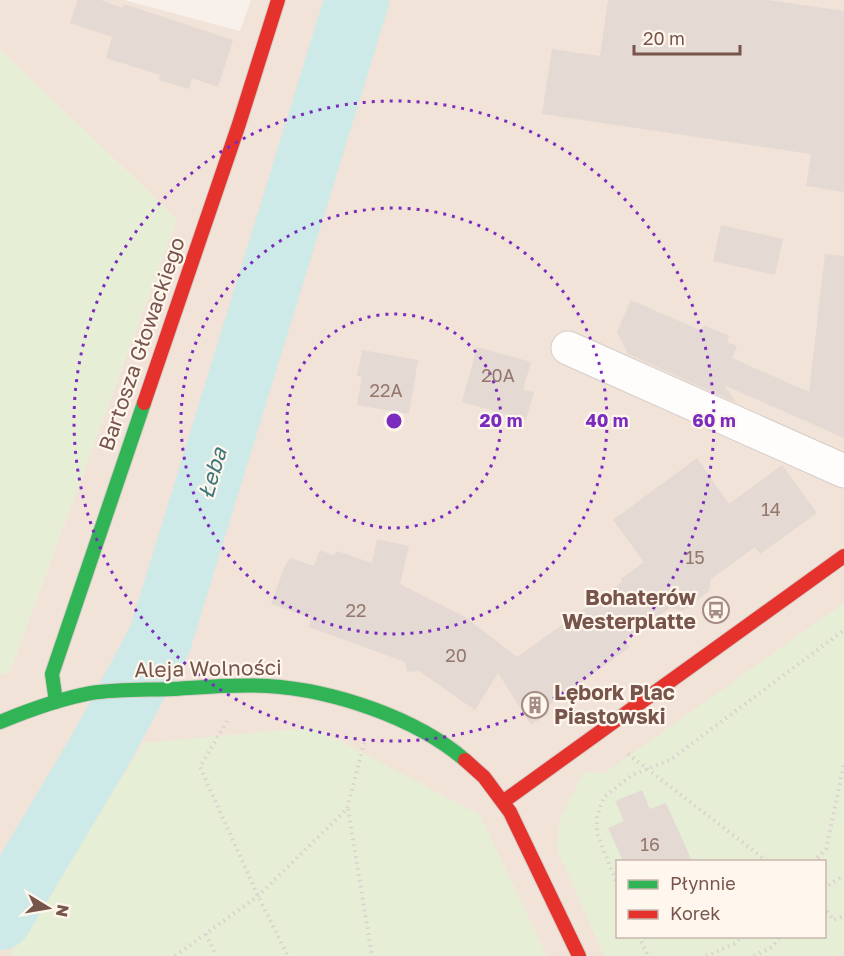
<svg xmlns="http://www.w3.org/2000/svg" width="844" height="956" font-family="'Golos Text',sans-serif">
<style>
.residential{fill:#f1e3d8;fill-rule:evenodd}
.green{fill:#e7eed6;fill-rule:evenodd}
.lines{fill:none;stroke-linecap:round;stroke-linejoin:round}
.river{stroke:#cde9e8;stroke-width:64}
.building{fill:#e4d9d3}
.street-casing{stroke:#d6cdc8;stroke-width:35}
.fast-casing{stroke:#d7cdc8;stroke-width:16}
.jam-casing{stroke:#d7cdc8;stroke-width:16}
.path{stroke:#dad0ce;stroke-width:4;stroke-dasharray:1.5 4.5;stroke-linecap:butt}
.street{stroke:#fefdfc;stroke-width:33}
.fast{stroke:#30b455;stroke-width:14}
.jam{stroke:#e5322d;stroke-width:14}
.ring{fill:none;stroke:#7b2cbf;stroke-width:3;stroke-dasharray:3 6}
.labels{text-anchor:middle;stroke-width:4.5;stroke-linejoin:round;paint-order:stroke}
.number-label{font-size:18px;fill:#94786e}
.street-label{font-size:21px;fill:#77554a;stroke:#fff6ed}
.poi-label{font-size:21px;font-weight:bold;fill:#77554a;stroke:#fff6ed;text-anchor:end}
.water-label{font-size:22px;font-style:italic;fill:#3d797c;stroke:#fff6ed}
.centre{fill:#7b2cbf;stroke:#fff6ed;stroke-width:3}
.ring-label{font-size:18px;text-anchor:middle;font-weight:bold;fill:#7b2cbf;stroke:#fff6ed;stroke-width:4.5;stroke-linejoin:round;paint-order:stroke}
</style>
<rect width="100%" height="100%" fill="#f8f1eb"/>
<path class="residential" d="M0 0H124L240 31 251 0H844V956H0V675L10 671 177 219 0 50ZM618 862H824V936H618Z"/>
<path class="green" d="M0 50 177 219 10 671 0 675Z
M844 603V956H604L557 849 560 819 584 772 605 773ZM618 862H824V936H618Z
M314 727 480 815 547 956H9L144 743Z"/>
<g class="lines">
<path class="river" d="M0 918 102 747 160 639 357 0"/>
</g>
<path class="building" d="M78 0H101L122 8 124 4 233 40 218 87 192 78 189 89 159 80 160 75 106 58 112 37 70 23Z
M608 0H768L844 11V192L806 186 811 154 542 114 552 49 600 56Z
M721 225 783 239 775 275 713 261Z
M825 254 844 256V438L724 385 737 403 628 354 617 332 631 300 702 331 704 325 729 336 727 342 737 346 732 358 809 392Z
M477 347 531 362 523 390 534 392 526 420 462 402Z
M362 350 418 360 409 414 357 405 362 377 357 376Z
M697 458 729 504 782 465 817 513 760 554 755 547 711 579 709 591 683 611 670 608 625 640 630 647 550 705 548 714 531 725 498 673 475 710 419 671 407 672 405 662 309 627 311 618 271 604 284 568 290 558 314 566 320 550 334 556 337 551 372 563 377 539 409 546 400 584 465 617 517 657 622 582 621 579 644 562 613 520Z
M642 790 650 809 666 803 692 861H623L608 828 624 821 615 801Z"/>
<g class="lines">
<defs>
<path id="street" d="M568 348 844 471"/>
<path id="fast" d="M56 702 52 674 144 403
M0 722C29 710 59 699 91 693 118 689 145 690 172 689 204 687 236 684 268 686 332 690 415 717 465 760"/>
<path id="jam" d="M144 403 239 124 278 0
M465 760 484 777 510 812 579 956
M504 801 844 556"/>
</defs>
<use href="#street" class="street-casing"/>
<use href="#fast" class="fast-casing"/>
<use href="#jam" class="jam-casing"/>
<path class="path" d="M227 721 200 767 258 896 288 956
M628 754 768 862
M348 809 372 956
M813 862 826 849 844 764
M618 886 597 833V816L604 797 632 775 670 760 844 630
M824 889 830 884 844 876
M824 906 833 920 844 916
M206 934 216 956
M639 936 648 956
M175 956 258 896 347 809 364 743
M706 956 736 943 742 936
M754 956 772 947 780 936"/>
<use href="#street" class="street"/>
<use href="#fast" class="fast"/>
<use href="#jam" class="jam"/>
</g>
<g class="ring">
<circle cx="394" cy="421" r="107"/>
<circle cx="394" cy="421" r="213"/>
<circle cx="394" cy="421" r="320"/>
</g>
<defs>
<symbol id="bus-ring" viewBox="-11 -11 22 22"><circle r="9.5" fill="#fff6ed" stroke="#a48c82" stroke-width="1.5"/><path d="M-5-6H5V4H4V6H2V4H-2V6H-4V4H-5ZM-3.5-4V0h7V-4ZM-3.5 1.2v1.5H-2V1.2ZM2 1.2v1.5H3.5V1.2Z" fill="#a48c82"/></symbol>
<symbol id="building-ring" viewBox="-11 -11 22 22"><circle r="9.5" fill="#fff6ed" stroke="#a48c82" stroke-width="1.5"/><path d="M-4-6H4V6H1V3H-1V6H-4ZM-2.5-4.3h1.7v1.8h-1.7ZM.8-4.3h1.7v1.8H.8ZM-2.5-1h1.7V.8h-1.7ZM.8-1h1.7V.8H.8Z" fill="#a48c82"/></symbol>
</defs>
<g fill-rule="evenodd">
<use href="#bus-ring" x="701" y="595" width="30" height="30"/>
<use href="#building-ring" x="520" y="690" width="30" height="30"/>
</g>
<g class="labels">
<g class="number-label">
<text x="498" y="382">20A</text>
<text x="386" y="397">22A</text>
<text x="771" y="516">14</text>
<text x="695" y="564">15</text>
<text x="356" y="617">22</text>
<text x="456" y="662">20</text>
<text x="650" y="851">16</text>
</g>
<g class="street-label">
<text transform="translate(142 344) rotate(-71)" y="7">Bartosza Głowackiego</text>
<text transform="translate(208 669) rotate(-1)" y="7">Aleja Wolności</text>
</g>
<g class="poi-label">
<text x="696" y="605">Bohaterów<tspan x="696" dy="24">Westerplatte</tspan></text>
<text x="554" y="700" text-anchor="start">Lębork Plac<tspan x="554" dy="24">Piastowski</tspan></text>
</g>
<g class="water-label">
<text transform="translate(212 473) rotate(-73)" y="8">Łeba</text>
</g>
</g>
<circle cx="394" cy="421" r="9" class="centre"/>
<g class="ring-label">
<text x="501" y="427">20 m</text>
<text x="607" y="427">40 m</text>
<text x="714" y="427">60 m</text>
</g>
<rect x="616" y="860" width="210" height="78" fill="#fff6ed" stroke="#c9b6ac" stroke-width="1.5"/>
<rect x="628" y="880" width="30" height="9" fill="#30b455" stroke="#c9b6ac" stroke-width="1.5"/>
<text x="670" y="890" font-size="18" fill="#77554a">Płynnie</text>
<rect x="628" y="910" width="30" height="9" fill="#e5322d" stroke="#c9b6ac" stroke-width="1.5"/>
<text x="670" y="920" font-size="18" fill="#77554a">Korek</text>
<g transform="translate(48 908) rotate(101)" stroke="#fff6ed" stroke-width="4.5" paint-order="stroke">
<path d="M0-4.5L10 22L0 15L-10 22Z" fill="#77554a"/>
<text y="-9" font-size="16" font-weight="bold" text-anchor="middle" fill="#77554a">N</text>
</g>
<path d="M634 45v9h106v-9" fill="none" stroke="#77554a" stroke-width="3"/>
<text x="643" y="45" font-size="18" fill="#77554a" stroke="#fff6ed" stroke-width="4.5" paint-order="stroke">20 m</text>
</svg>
